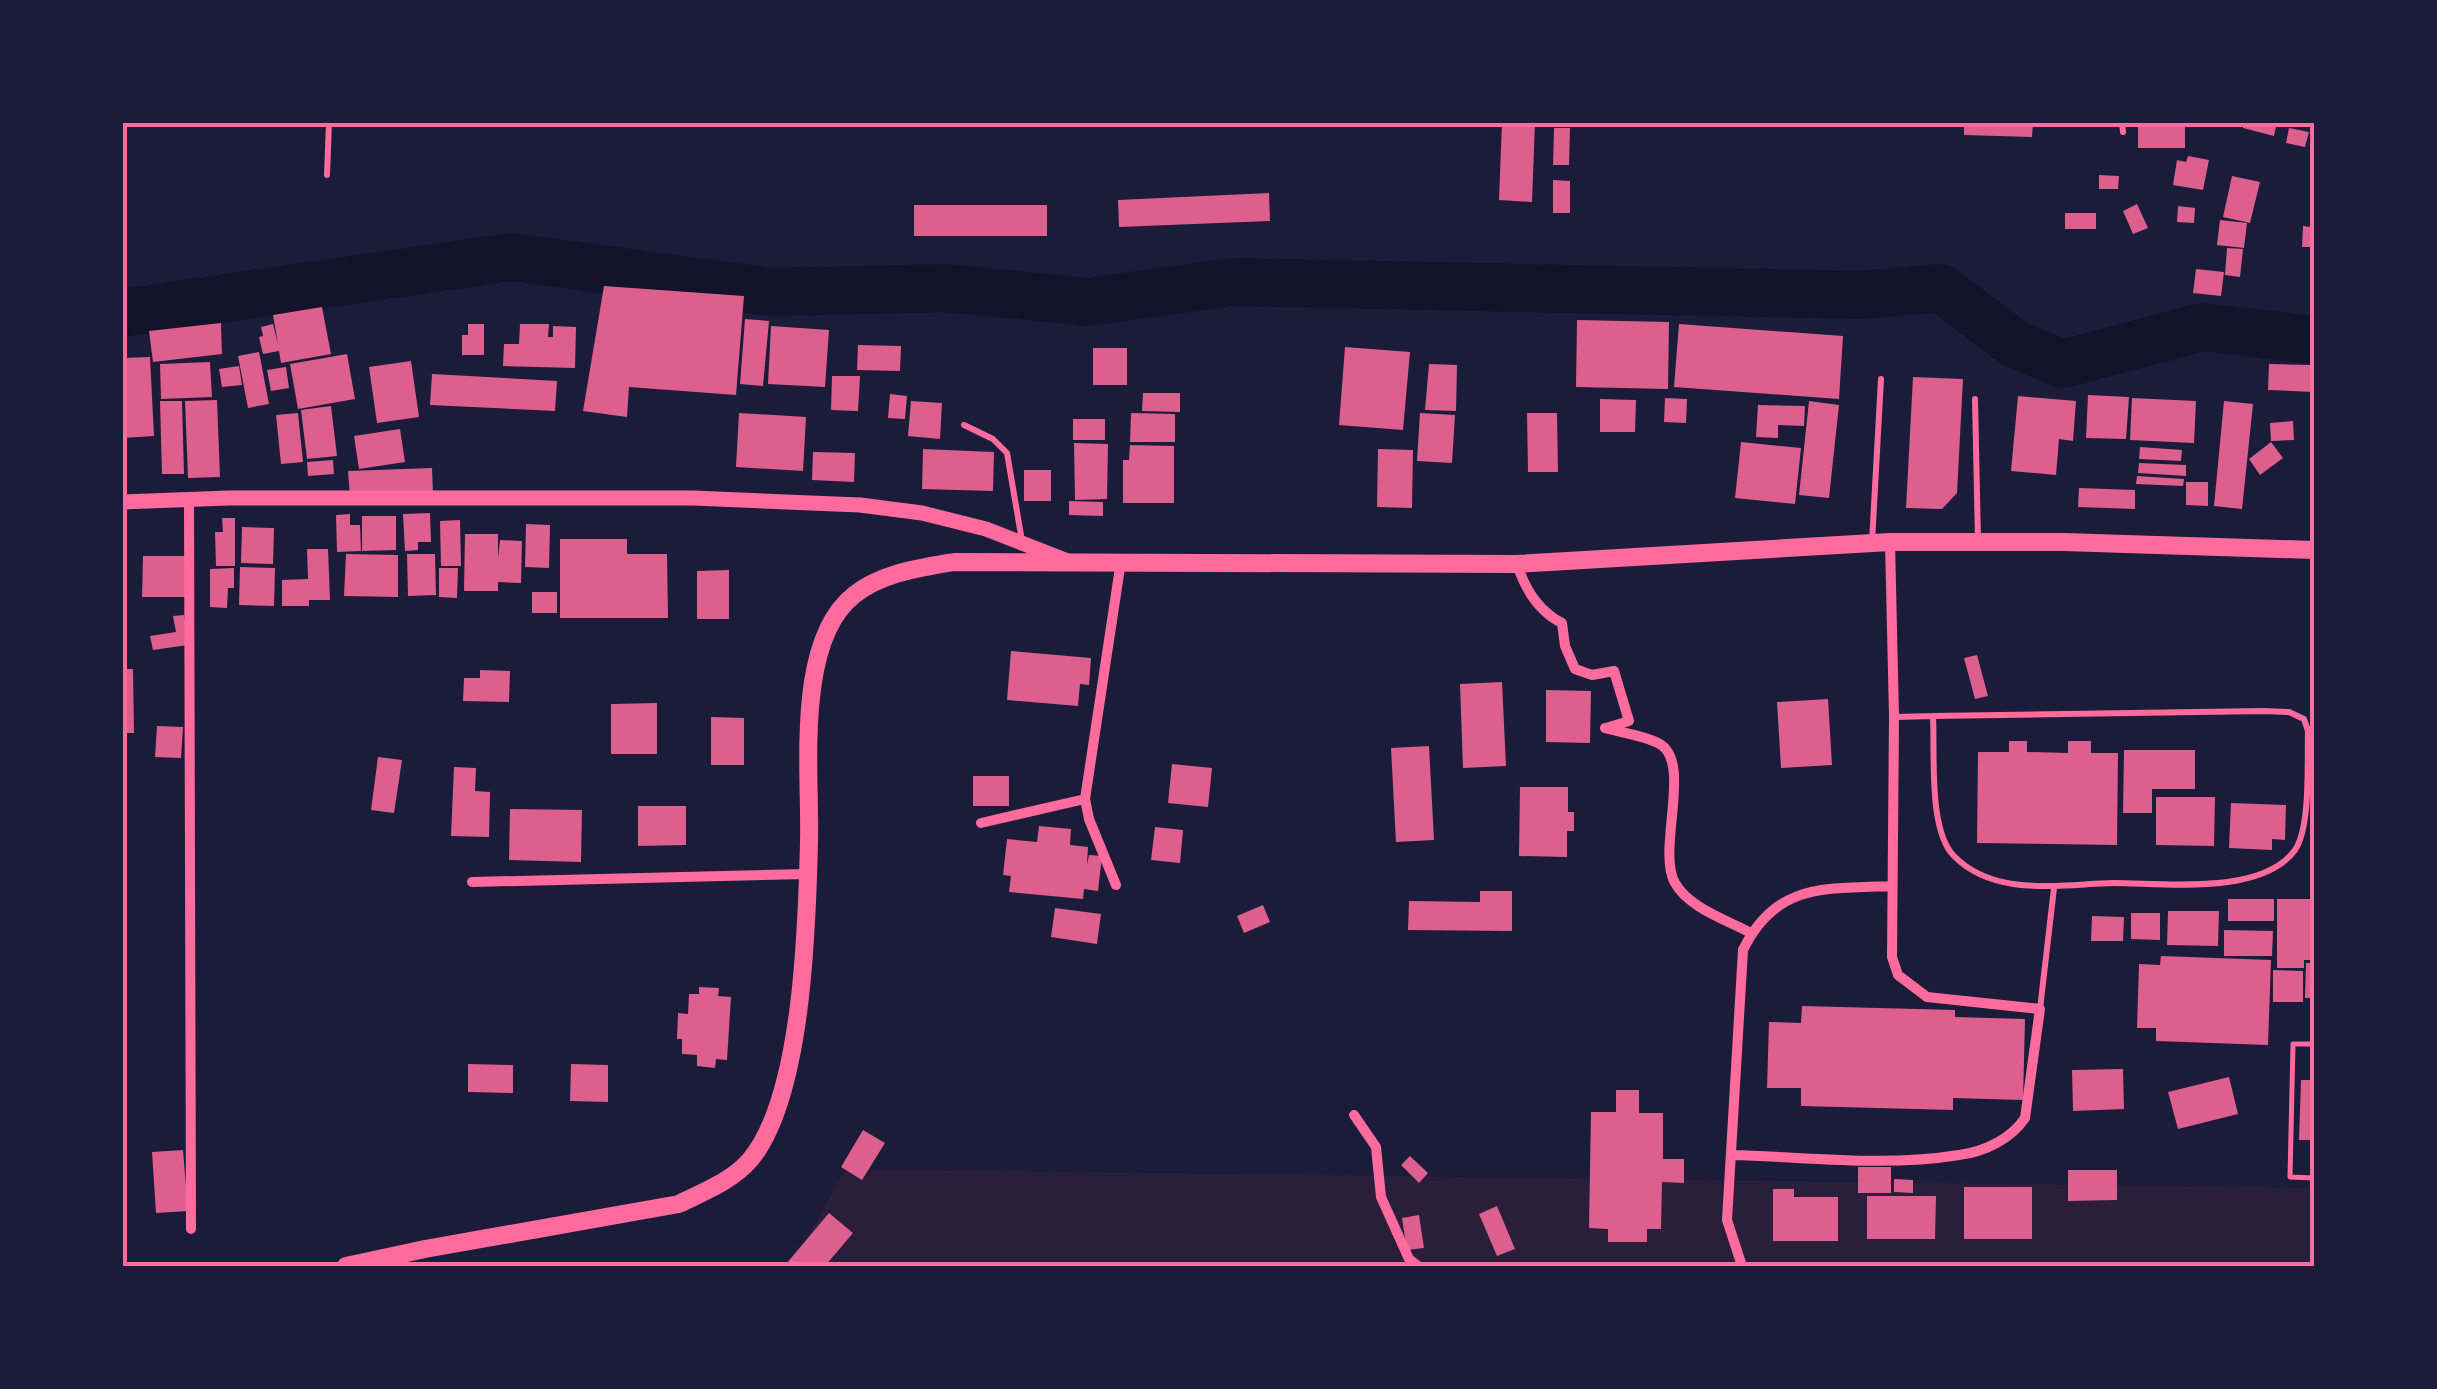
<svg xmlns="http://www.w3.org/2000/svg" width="2437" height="1389" font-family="'Space Grotesk',sans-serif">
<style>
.green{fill:#2a1e3b}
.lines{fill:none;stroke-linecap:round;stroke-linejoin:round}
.river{stroke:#12122b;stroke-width:48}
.building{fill:#dd5f8e}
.path{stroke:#ff6b9d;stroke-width:5}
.service{stroke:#ff6b9d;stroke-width:6}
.minor{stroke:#ff6b9d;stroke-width:10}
.tertiary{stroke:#ff6b9d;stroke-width:15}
.primary{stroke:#ff6b9d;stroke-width:18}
.neatline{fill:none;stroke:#ff6b9d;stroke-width:4}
</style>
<rect width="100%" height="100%" fill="#1b1b3a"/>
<path class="green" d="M846 1169 2314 1188V1266H791Z"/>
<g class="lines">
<path class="river" d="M122 313 511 257 771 292 945 288 1087 302 1233 282 1862 295 1941 288 2015 344 2063 364 2202 327 2314 340"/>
</g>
<path class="building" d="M1502 122H1535L1532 202 1499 200Z
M1964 122H2033L2032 137 1964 135Z
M2138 122H2185V148H2138Z
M2244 122H2277L2274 136 2243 128Z
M1554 128H1570L1569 165H1553Z
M2289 128 2309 132 2305 147 2286 143Z
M2188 156 2209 160 2203 190 2173 185 2177 160 2186 162Z
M2099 175 2119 176 2118 189H2099Z
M2232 176 2260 182 2250 223 2223 217Z
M1553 180 1570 181V213H1553Z
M1269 193 1270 221 1119 227 1118 200Z
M2137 204 2148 228 2133 234 2123 211Z
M914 205H1047V236H914Z
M2178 206 2195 208 2194 223 2177 222Z
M2065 213H2096V229H2065Z
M2220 220 2247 223 2244 248 2217 245Z
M2311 220H2314V247H2302L2303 226 2311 227Z
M2227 248 2243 249 2240 277 2225 275Z
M2196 269 2224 272 2221 296 2193 293Z
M604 286 744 296 736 395 629 387 627 417 583 411Z
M322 307 331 354 281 363 279 351 263 354 259 337 263 336 261 327 273 324 278 344 273 315Z
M745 319 769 321 763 386 740 384Z
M1577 320 1669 322 1668 389 1576 387Z
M221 323 222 354 153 362 149 331Z
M468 324H484V355H462V335H468Z
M520 324H549L548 337H553V326L576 327 575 368 503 366 504 344H519Z
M1679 324 1843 336 1839 399 1674 387Z
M771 326 829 330 825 387 768 384Z
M858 345 901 346 900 371 857 370Z
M1345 347 1410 352 1403 430 1339 425Z
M1093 348H1127V385H1093Z
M259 352 269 404 248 408 238 356Z
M347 354 355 399 298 409 290 364Z
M150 357 154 436 122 438V358Z
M411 361 419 417 377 423 369 367Z
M210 362 212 397 161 399 160 364Z
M1429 364 1457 365 1456 411 1425 410Z
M2269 364 2314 365V392L2268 390Z
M239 366 242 385 222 387 219 369Z
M286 367 289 388 271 391 267 370Z
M432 374 557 381 555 411 430 405Z
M832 376H860L858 411 831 410Z
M1913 377 1963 379 1957 493 1942 509 1906 508Z
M1143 393H1180V412L1142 411Z
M890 394 907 396 905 419 888 418Z
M2088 395 2129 397 2126 439 2086 438Z
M2018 396 2076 401 2073 441 2059 439 2056 475 2011 471Z
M1665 398 1687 399 1686 423 1664 422Z
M2132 398 2196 401 2194 443 2130 440Z
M1600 399 1636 400 1635 432H1600Z
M217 400 220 477 188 478 185 401Z
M160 401H182L184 474H162Z
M911 401 942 403 940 439 908 436Z
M1809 401 1839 405 1829 498 1799 495Z
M2224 401 2253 404 2242 509 2214 506Z
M1758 405 1805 406 1804 426 1778 425V438L1756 437Z
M331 406 337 456 307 459 301 410Z
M298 413 303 462 281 464 276 415Z
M739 413 806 417 803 471 736 467Z
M1131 413 1175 414V442H1130Z
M1420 413 1455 415 1452 463 1417 461Z
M1527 413H1557L1558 472H1528Z
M1073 419H1105V440H1073Z
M2293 421 2294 440 2271 441 2270 423Z
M400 429 405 462 359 469 354 436Z
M1741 442 1801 448 1795 504 1735 498Z
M2271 442 2283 458 2260 475 2249 459Z
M1074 443 1108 444 1107 499 1075 500Z
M1130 445 1174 446V503H1123V460H1129Z
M2140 447 2182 450 2181 461 2139 459Z
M923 449 994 452 993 491 922 489Z
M1378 449 1413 450 1412 508 1377 507Z
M813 452 855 453 854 482 812 480Z
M333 460 334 474 308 476 307 462Z
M2139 463 2186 465V476L2138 473Z
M432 468 433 493 350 496 348 471Z
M1024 470H1051V501H1024Z
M2137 476 2184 479 2183 486 2136 484Z
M2186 482H2208V506L2186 505Z
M2079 488 2135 490V509L2078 507Z
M1069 501 1103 502V516L1069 515Z
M430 513 431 542H418V550L405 551 403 514Z
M350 514V525H360L361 551 337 552 336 515Z
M362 516H396V550L362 551Z
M222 518H235V566H216L215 532H223Z
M460 520 461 566H441L440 521Z
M526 524 550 525 549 568 525 567Z
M242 527 274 528 273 564 241 563Z
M465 534H498V558L500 540 522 541 521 583 498 582V591H464Z
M560 539H627V554H667L668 618H560Z
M307 549H328L330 600H309V606H282V580L308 579Z
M346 554 398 555V597L344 596Z
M407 554H435L436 595 408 596Z
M143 556H186V597H142Z
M240 567 275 568 274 606 239 605Z
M234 568V588H228L227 608 210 607V569Z
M439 568H458L457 598 439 597Z
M729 570V619H697V571Z
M532 592H557V613H532Z
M184 615 188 645 153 650 150 636 176 632 173 616Z
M1011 651 1091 658 1089 685 1080 684 1078 706 1007 700Z
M1977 655 1988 696 1975 699 1964 658Z
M122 669H133L134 733H122Z
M480 670 510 671 509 702 463 701 464 678H480Z
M1502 682 1506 766 1463 768 1460 684Z
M1546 690 1591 691 1590 743 1546 742Z
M1828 699 1832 765 1781 768 1777 702Z
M657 703V754H611V704Z
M711 717 744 718V765H711Z
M157 726 183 727 181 758 155 757Z
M2009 741H2027V752L2068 753V741H2091V753H2118L2117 845 1977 843 1978 752H2009Z
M1429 746 1434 840 1396 842 1391 748Z
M2124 750H2195V789H2152V813H2123Z
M378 757 402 760 394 813 371 810Z
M1172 764 1212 768 1208 807 1168 803Z
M454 767 476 768 475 791 490 792 489 837 451 836Z
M973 776H1009V806H973Z
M1520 787H1568V812H1574V831H1567V857L1519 856Z
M2156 797H2215L2214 846 2156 845Z
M2231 803 2286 805 2285 840 2272 839V850L2229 848Z
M638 806H686V845L638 846Z
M510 809 582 810 581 862 509 860Z
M1039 826 1071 829 1070 845 1088 847 1087 865 1089 855 1102 856 1098 891 1084 889 1083 899 1009 892 1011 876 1003 875 1007 839 1037 842Z
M1155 827 1183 830 1180 863 1151 860Z
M1480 891H1512V931L1408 930 1409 901 1480 902Z
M2228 899H2274V921H2228Z
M2277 899H2314V960H2304V968H2277Z
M1263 905 1270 922 1244 933 1237 916Z
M1055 908 1101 914 1097 944 1051 937Z
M2168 911H2219L2218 946 2167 945Z
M2131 913H2160V940L2131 939Z
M2092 916 2124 917 2123 941H2091Z
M2224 930 2273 931 2272 956H2224Z
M2161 956 2271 960 2268 1045 2156 1041V1028H2137L2139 964 2160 965Z
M2306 963H2314V998H2305Z
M2273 970 2303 971V1002H2273Z
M699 987 719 988 718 996 731 997 727 1060 716 1059 715 1068 697 1066V1055L682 1054V1039H677L678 1013 688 1014 689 994H699Z
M1802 1006 1955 1010V1017L2025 1019 2023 1100 1953 1098V1110L1801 1106V1088H1767L1769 1022 1801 1023Z
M468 1064 513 1065V1093L468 1092Z
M571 1064 608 1065V1102L570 1101Z
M2123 1069 2124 1109 2073 1111 2072 1070Z
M2229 1077 2238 1114 2178 1129 2168 1092Z
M2301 1080H2314V1140H2299Z
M1616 1090H1639V1113H1663V1159H1684V1183L1662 1182 1661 1229H1647V1242H1608V1229L1589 1228 1591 1112H1616Z
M863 1130 885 1143 862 1180 841 1167Z
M183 1150 188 1211 156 1213 152 1152Z
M1410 1156 1428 1173 1419 1183 1401 1165Z
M1858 1167H1891V1193H1858Z
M2068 1170H2117V1200L2068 1201Z
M1894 1179 1913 1180V1193L1894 1192Z
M1964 1187H2032V1239H1964Z
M1773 1189H1794V1197H1838V1241H1773Z
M1867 1196H1936L1935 1239H1867Z
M1497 1206 1515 1249 1497 1256 1479 1214Z
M829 1213 853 1233 825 1266H789L786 1264Z
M1419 1215 1424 1248 1407 1250 1402 1218Z"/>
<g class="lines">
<path class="path" d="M2314 1044H2293L2290 1177 2314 1178"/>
<path class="service" d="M2122 122 2123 132
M327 175 329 122
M1975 399 1978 541
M964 425 993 439 1007 453 1022 541
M1872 542 1881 379
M1895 717 1933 716 2264 711 2289 712 2304 719 2308 731C2307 760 2311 827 2295 850 2262 896 2163 883 2114 883 2062 884 1995 898 1954 856 1928 830 1935 752 1933 716
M2040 1009 2054 888"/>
<path class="minor" d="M189 500 191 1229
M1517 564C1525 589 1538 611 1562 623L1565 646 1575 669 1592 675 1614 671 1629 721 1606 728
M1605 728C1622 733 1642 735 1658 743 1694 760 1656 850 1675 883 1689 908 1727 920 1751 933
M981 823 1085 799
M472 882 807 874
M1116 885 1089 819 1085 799 1121 561
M1354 1115 1376 1147 1381 1197 1409 1259 1418 1266
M1733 1155C1807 1157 1886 1167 1959 1155 1984 1152 2011 1139 2025 1118L2040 1009 1927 997 1898 975 1892 957 1894 717 1890 542
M1742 1266 1727 1220 1743 950C1776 882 1826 889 1892 886"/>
<path class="tertiary" d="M122 502 228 498H693L860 505 922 513 986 529 1065 560"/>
<path class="primary" d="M346 1266 425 1249 679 1204C703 1192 732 1181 750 1160 803 1097 807 924 809 843 811 775 794 642 854 595 882 573 919 568 954 562L1517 564 1890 542H2064L2314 550"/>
</g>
<rect width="2437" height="1389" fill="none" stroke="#1b1b3a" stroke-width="250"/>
<rect x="125" y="125" width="2187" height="1139" class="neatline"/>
</svg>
